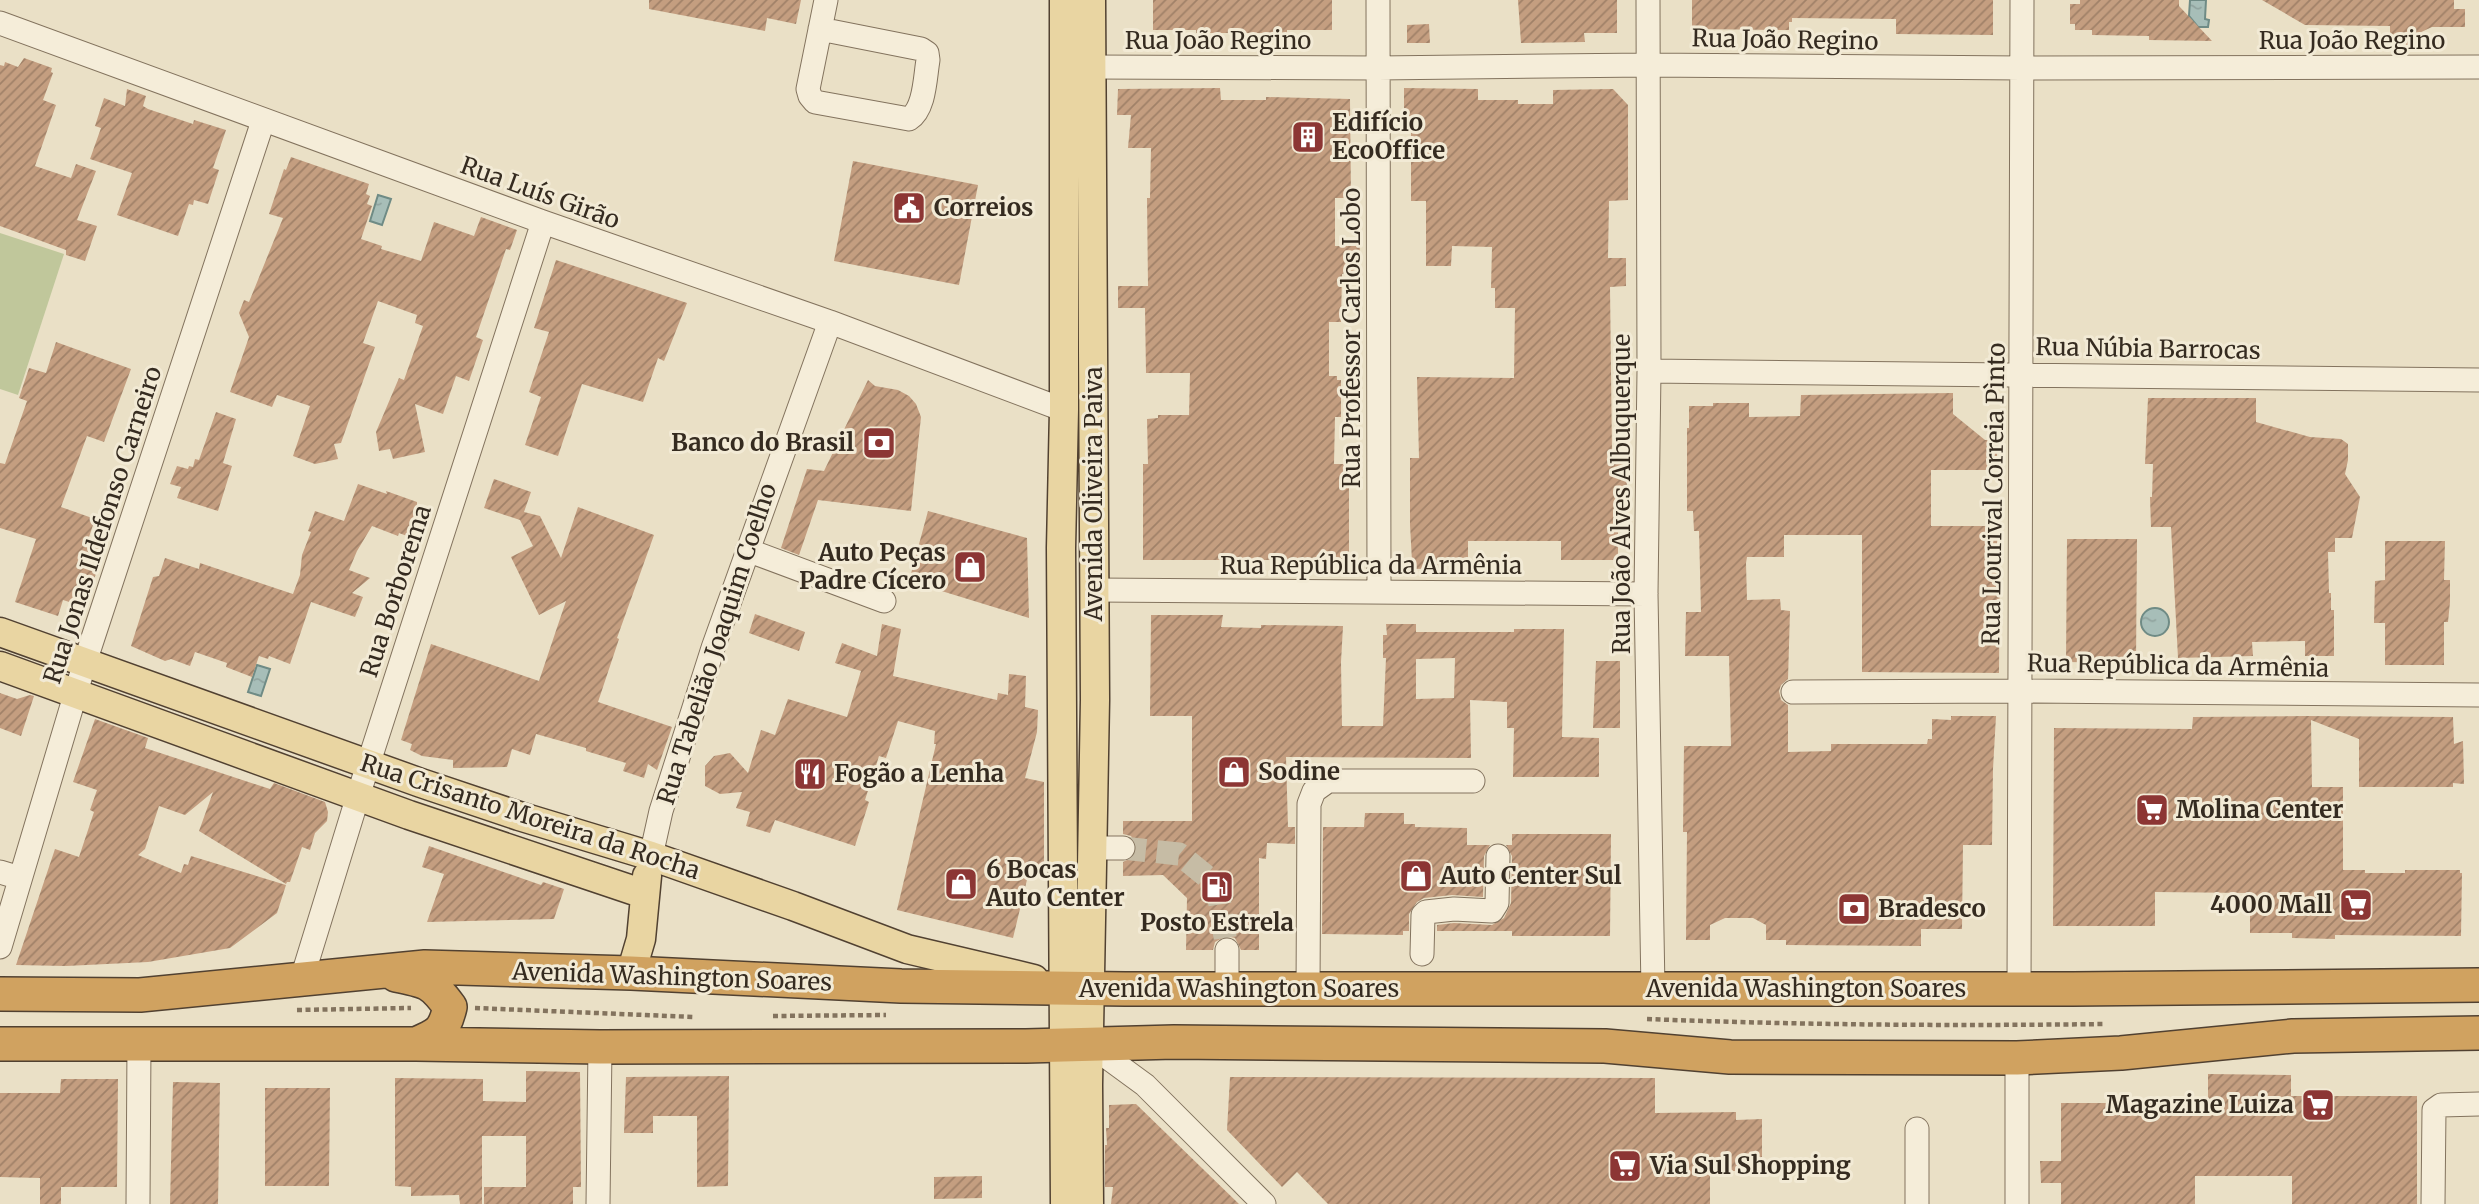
<svg xmlns="http://www.w3.org/2000/svg" width="2479" height="1204" font-family="Merriweather,serif">
<style>
.pitch{fill:#c0c79b}
.water{fill:url(#water-ripples);stroke:#6f8b85;stroke-width:2}
.building{fill:url(#building-hatch);fill-rule:evenodd}
.lines{fill:none;stroke-linecap:round;stroke-linejoin:round}
.minor-tunnel{stroke:#c6bca5;stroke-width:23;stroke-dasharray:23 11;stroke-linecap:butt}
.minor-casing{stroke:#83735e;stroke-width:25}
.major-casing{stroke:#514131;stroke-width:31}
.highway-casing{stroke:#514131;stroke-width:36}
.path{stroke:#83735e;stroke-width:4.5;stroke-dasharray:5 3.5;stroke-linecap:butt}
.minor{stroke:#f5edd9;stroke-width:23}
.major{stroke:#e9d5a2;stroke-width:28}
.highway{stroke:#d0a260;stroke-width:33}
.labels{text-anchor:middle;stroke-width:6;stroke-linejoin:round;paint-order:stroke}
.street-label{font-size:24px;fill:#352b20;stroke:#f2ead5}
.poi-label{font-size:24px;font-weight:bold;fill:#352b20;stroke:#f2ead5;text-anchor:start}
</style>
<defs>
<pattern id="water-ripples" width="26" height="14" patternUnits="userSpaceOnUse" patternTransform="scale(1.75)"><rect width="26" height="14" fill="#a7beb8"/><path d="M2 4q2-2 4 0t4 0M15 11q2-2 4 0t4 0" fill="none" stroke="#90a39e"/></pattern>
<pattern id="building-hatch" width="6" height="6" patternUnits="userSpaceOnUse" patternTransform="scale(1.75)"><rect width="6" height="6" fill="#c49e80"/><path d="M-1 1l2-2M0 6l6-6M5 7l2-2" fill="none" stroke="#a08168"/></pattern>
</defs>
<rect width="100%" height="100%" fill="#eae0c6"/>
<path class="pitch" d="M0 233 64 254 18 395 0 389Z"/>
<path class="water" d="M2190 0H2206L2205 19 2209 20 2208 27H2198L2189 16Z
M378 195 391 199 382 225 370 221Z
M2141 622a14 14 0 1 1 28 0a14 14 0 1 1-28 0Z
M257 665 270 669 261 696 248 692Z"/>
<path class="building" d="M649 0H801L796 24 767 18 765 31 649 9Z
M1153 0H1332V30H1287V33H1196V30H1153Z
M1518 0H1617V33H1584L1585 42 1521 43Z
M1692 0H1993V35L1896 34V19L1792 18V22H1789V30L1692 29Z
M2080 0H2179V6L2212 41 2149 40V36L2092 35V30H2075V24H2070V4H2080Z
M2262 0H2454V9H2465V27H2432L2417 34 2416 47H2390V26L2305 25Z
M1429 24 1430 43H1407V25Z
M24 58 52 68 51 72 53 73 43 100 56 105 35 166 71 178 76 164 96 171 77 220 97 226 85 261 66 255V250L0 226V65L4 66 5 62 18 67Z
M1220 88 1221 100H1266V97L1350 99 1351 198H1335V246H1360L1359 269 1342 274 1341 322H1329V376H1337V380H1341V417H1335L1334 464H1349V560H1143V464H1148L1147 419 1158 418V415H1189L1190 373H1146L1145 308H1118V286H1148L1147 198H1150L1151 148H1128L1131 115H1117L1118 89Z
M1404 88 1478 89V100H1518V104H1553V90L1613 89 1628 105V200L1609 201 1608 258H1626V286L1610 287 1612 455 1627 457V489H1618V560H1561V541H1468V560H1442V568L1416 569 1415 561H1412L1410 525V458H1419L1417 377 1514 378 1515 308H1495V288H1491L1492 247 1452 246 1451 266H1426V201H1411V133H1404Z
M127 89 146 96 143 106 148 109 193 124 194 120 226 130 213 168 219 170 208 204 194 200 193 205 189 204 178 236 117 215 132 173 90 159 101 128 95 126 104 98 125 106Z
M291 157 369 184 366 194 370 196 367 204 372 206 361 239 382 246 381 249 421 261 434 222 474 236 481 217 517 230 510 250 506 249 476 337 483 340 469 381 456 376 443 414 415 404 425 452 393 459 390 449 379 451 376 432 399 378 404 380 423 326 415 323 417 315 378 301 363 343 375 347 341 443 334 444 338 459 315 464 293 456 310 406 277 395 272 407 230 392 249 337 239 313 244 300 249 302 283 218 269 214 284 169 286 170Z
M853 161 978 185 959 285 834 261Z
M556 260 687 303 664 361 658 358 643 402 582 384 558 456 525 445 541 397 529 392 549 332 534 328Z
M56 342 131 369 104 442 87 436 61 507 95 519 87 543 104 549 85 607 63 600 58 616 15 602 36 539 0 528V463L5 464 27 401 19 398 29 368 46 373Z
M868 380 875 386 898 390 909 396 916 404 921 417 911 511 818 500 799 555 781 548 807 469 824 471Z
M1953 393V414L1985 440H1998L1996 470H1931V526H1994V540H2000L1999 673 1862 672V535H1784V557H1747L1746 563 1747 600 1780 599 1781 610 1790 611 1788 679 1781 685 1779 691 1781 700 1788 705V752L1831 751V744H1927L1928 739H1932V719L1951 720V716H1996L1993 769 1992 845H1963L1962 929H1921V946L1786 945V940H1766V925L1753 918H1725L1710 925V940H1686L1687 832H1683L1684 746H1731L1729 656H1685L1686 612H1701L1699 531H1694L1693 511H1687V428H1689V406H1713V403H1749V417L1800 416 1801 395Z
M2148 398H2256V422L2310 437 2341 439 2348 444V460L2345 474 2360 497 2352 538H2335V552H2328L2329 593H2331V610H2334V656H2305V641L2252 642 2253 656 2178 658 2171 527H2151L2150 497H2152L2153 464H2145Z
M216 412 236 419 223 463 232 466 218 511 177 498 181 487 170 484 177 466 188 469 189 466 193 467 195 459 199 460Z
M494 479 531 492 524 512 540 516 561 558 578 507 654 535 617 638 619 639 598 702 672 727 657 770 648 764 644 778 623 771 626 763 586 751V748L536 734 530 755 512 749 507 767 453 768V760L422 756 410 750 412 744 401 740 431 644 539 681 566 601 539 615 511 557 533 546 520 520 484 508Z
M358 484 387 494 386 491 417 502V510L407 536 399 533 398 536 372 526 357 551 349 570 370 578 352 593 363 597 355 617 311 602 290 664 269 656 268 659 259 656 252 677 226 667 227 663 195 652 190 666 171 659 165 661 131 646 153 577 159 576 165 558 199 569 200 563 293 594 300 575 302 555 311 532 308 531 315 511 344 521Z
M928 511 1027 538 1029 618 909 581Z
M2067 539H2137L2136 663 2066 662Z
M2385 541H2445L2444 580H2450V602L2448 622H2444V665H2385V623H2374L2375 581 2385 580Z
M755 614 805 632 799 651 749 633Z
M1151 615H1223L1221 627 1261 628V625L1343 626 1341 662 1342 726H1383L1386 658H1383V635H1387L1386 624H1416V632H1514V629H1564L1562 737 1599 738V777H1513L1514 728H1507V702L1470 700 1471 758 1286 757 1288 827H1295V844L1267 843 1266 859 1259 858V950H1241L1235 938 1226 936 1215 942 1213 950H1186L1187 898 1163 875 1123 876V862L1135 856 1137 847 1131 836 1123 834V821H1192V716H1150ZM1455 658 1454 698 1416 699V659Z
M882 624 901 629 893 676 997 700 998 693 1008 695 1009 674 1026 676 1025 707 1038 710 1037 732 1025 778 1044 782V867L1031 863 1013 938 897 910 936 744H934L935 731 898 721 886 758 879 756 865 800 869 802 855 846 775 820 770 833 746 826 750 812 736 808 742 792 720 794 705 786V766L714 756 730 753 748 773 761 730 775 735 788 699 847 717 861 671 835 663 842 643 877 656Z
M1596 661H1620V728H1593Z
M0 693 17 699 30 695 34 696 21 736 0 728Z
M2305 716 2453 717 2454 744 2463 741 2464 784 2453 783V787H2359V739L2311 720 2312 787H2343V870H2365V873H2405V870H2460V873H2462L2461 936 2335 935V939L2292 938V933H2250V893L2155 892V926H2053L2054 728 2192 729 2193 717Z
M95 719 148 738 145 748 270 789 274 783 325 802 328 812 327 821 315 833 310 850 302 847 290 882H287L286 884 199 831 213 792 185 815 159 806 145 849 138 855 181 873 184 864 188 865 191 856 286 885 277 913 230 948 148 962 66 966 16 965 55 849 79 857 94 812 90 810 97 790 73 782Z
M1365 813H1404V824H1415V827L1467 828V845H1490L1484 856 1483 897 1452 895 1424 898 1417 902 1409 914V931H1403V935L1322 934 1323 827H1364Z
M1512 834H1611L1610 936H1512V931H1437V925L1454 923 1492 925 1504 918 1511 903 1512 856 1506 845H1512Z
M429 846 541 885 543 882 564 889 554 919 427 922 444 874 422 867Z
M526 1071 580 1072 581 1187H573V1204H484V1187H526V1136H482V1204H460L459 1195 411 1196V1187L395 1186V1078L483 1079V1101L526 1102Z
M2208 1074 2291 1075V1096H2417V1204H2292V1176H2195V1204H2061V1183H2041L2040 1161H2061V1103H2208Z
M729 1076 728 1186 697 1187V1116H653V1133H624L626 1077Z
M1230 1077 1655 1078V1113L1736 1112V1120L1762 1119V1171H1710V1204H1328L1297 1172 1282 1187 1227 1130Z
M61 1079H118L117 1187H61V1204H40V1178L0 1177V1093H60Z
M173 1082 220 1083 218 1204H170Z
M265 1088H330L329 1186H265Z
M1136 1104 1171 1138 1239 1204H1111L1113 1187H1105V1145H1107L1106 1128H1109V1105Z
M982 1176V1198L934 1199V1177Z"/>
<g class="lines">
<path class="minor-tunnel" d="M1123 848 1179 854 1217 885 1227 950"/>
<defs>
<path id="minor" d="M1378 0 1379 592
M1648 0 1649 371 1646 594 1653 989
M0 23 543 222 830 322 1064 410
M820 29 921 49 927 53 928 60C925 77 925 109 909 119L815 102 810 96 808 89 826 0
M1091 67 1378 68 1647 65 2021 68 2479 67
M1649 371 2479 380
M747 550 884 601
M1095 590 1646 594
M1793 692 2018 691 2479 695
M1092 848H1123
M651 856 661 811 713 648 830 322
M0 872 20 878
M0 947 85 662 263 121
M1422 954 1423 915 1426 912 1454 909 1492 911 1497 903 1498 856
M302 978 358 796 543 222
M2019 989 2022 0
M1227 990V950
M1308 990 1309 804 1314 791 1328 781H1473
M1089 1044 1145 1085 1264 1204
M1917 1129V1204
M138 1204 139 1043
M598 1204 600 1047
M2017 1204V1058
M2433 1204 2434 1110 2441 1105 2479 1104"/>
<path id="major" d="M1064 0V410L1061 548 1065 1204
M0 632 421 783 519 816 651 856 793 906 907 949 1034 979
M0 666 409 815 644 894
M631 973 641 939 647 876
M1089 1204 1088 1085 1095 700 1091 0"/>
<path id="highway" d="M396 975C427 981 432 982 450 1007 444 1032 439 1034 416 1044
M0 994 140 995 425 967 631 973 901 986 1125 989H2073L2479 985
M0 1044H416L600 1047 1026 1046 1174 1042 1605 1046 1730 1057 2017 1058 2121 1053 2293 1036 2479 1033"/>
</defs>
<use href="#minor" class="minor-casing"/>
<use href="#major" class="major-casing"/>
<use href="#highway" class="highway-casing"/>
<path class="path" d="M475 1008 694 1017
M297 1010 411 1008
M773 1016 886 1015
M1647 1019C1800 1025 1952 1026 2104 1024"/>
<use href="#minor" class="minor"/>
<use href="#major" class="major"/>
<use href="#highway" class="highway"/>
</g>
<defs>
<symbol id="building-square" viewBox="-11 -11 22 22"><rect x="-9" y="-9" width="18" height="18" rx="4" fill="#8c3634" stroke="#f2ead5"/><path d="M-4-6H4V6H1V3H-1V6H-4ZM-2.5-4.3h1.7v1.8h-1.7ZM.8-4.3h1.7v1.8H.8ZM-2.5-1h1.7V.8h-1.7ZM.8-1h1.7V.8H.8Z" fill="#fff"/></symbol>
<symbol id="civic-square" viewBox="-11 -11 22 22"><rect x="-9" y="-9" width="18" height="18" rx="4" fill="#8c3634" stroke="#f2ead5"/><path d="M-.6-6.5H3V-4.5H.6V-3L4-1V1h2V6H-6V1h2V-1L-.6-3ZM-1.2 2.5V6h2.4V2.5Z" fill="#fff"/></symbol>
<symbol id="bank-square" viewBox="-11 -11 22 22"><rect x="-9" y="-9" width="18" height="18" rx="4" fill="#8c3634" stroke="#f2ead5"/><path d="M-6-4H6V4H-6ZM0-2.3a2.3 2.3 0 1 0 0 4.6a2.3 2.3 0 1 0 0-4.6Z" fill="#fff"/></symbol>
<symbol id="shop-square" viewBox="-11 -11 22 22"><rect x="-9" y="-9" width="18" height="18" rx="4" fill="#8c3634" stroke="#f2ead5"/><path d="M-5-2.5h2.3a2.7 3.5 0 0 1 5.4 0H5L5.5 6h-11ZM-1.5-2.5h3a1.5 2.3 0 0 0-3 0Z" fill="#fff"/></symbol>
<symbol id="restaurant-square" viewBox="-11 -11 22 22"><rect x="-9" y="-9" width="18" height="18" rx="4" fill="#8c3634" stroke="#f2ead5"/><path d="M-5-6h1v4h1v-4h1v4h1v-4h1v5L-1.5 .5V6h-2V.5L-5-1ZM5-6V6H3V1.5H1.5Q1.5-4 5-6Z" fill="#fff"/></symbol>
<symbol id="supermarket-square" viewBox="-11 -11 22 22"><rect x="-9" y="-9" width="18" height="18" rx="4" fill="#8c3634" stroke="#f2ead5"/><path d="M-6-5.5h2.5l.6 2H6L4.5 2H-2.5L-4.4-4H-6ZM-1.5 3.2a1.3 1.3 0 1 0 .1 0ZM3 3.2a1.3 1.3 0 1 0 .1 0Z" fill="#fff"/></symbol>
<symbol id="fuel-square" viewBox="-11 -11 22 22"><rect x="-9" y="-9" width="18" height="18" rx="4" fill="#8c3634" stroke="#f2ead5"/><path d="M-5.5-6h7V0h2V4h1.3V-2.5L3-4.5l.8-.8L6-3V5H2.5V1h-1V6h-7ZM-4.2-4.7v3.2H.2V-4.7Z" fill="#fff"/></symbol>
</defs>
<g fill-rule="evenodd">
<use href="#building-square" x="1289" y="118" width="38" height="38"/>
<use href="#civic-square" x="890" y="189" width="38" height="38"/>
<use href="#bank-square" x="860" y="424" width="38" height="38"/>
<use href="#shop-square" x="951" y="548" width="38" height="38"/>
<use href="#shop-square" x="1215" y="753" width="38" height="38"/>
<use href="#restaurant-square" x="791" y="755" width="38" height="38"/>
<use href="#supermarket-square" x="2133" y="791" width="38" height="38"/>
<use href="#shop-square" x="1397" y="857" width="38" height="38"/>
<use href="#shop-square" x="942" y="865" width="38" height="38"/>
<use href="#fuel-square" x="1198" y="868" width="38" height="38"/>
<use href="#supermarket-square" x="2337" y="886" width="38" height="38"/>
<use href="#bank-square" x="1835" y="890" width="38" height="38"/>
<use href="#supermarket-square" x="2299" y="1086" width="38" height="38"/>
<use href="#supermarket-square" x="1606" y="1147" width="38" height="38"/>
</g>
<g class="labels">
<g class="street-label">
<text transform="translate(1785 40) rotate(1)" y="8">Rua João Regino</text>
<text x="1218" y="49">Rua João Regino</text>
<text x="2352" y="49">Rua João Regino</text>
<text transform="translate(540 193) rotate(20)" y="8">Rua Luís Girão</text>
<text transform="translate(1352 338) rotate(-90)" y="8">Rua Professor Carlos Lobo</text>
<text transform="translate(2148 349) rotate(1)" y="8">Rua Núbia Barrocas</text>
<text transform="translate(1094 494) rotate(-90)" y="8">Avenida Oliveira Paiva</text>
<text transform="translate(1622 494) rotate(-90)" y="8">Rua João Alves Albuquerque</text>
<text transform="translate(1994 494) rotate(-89)" y="8">Rua Lourival Correia Pìnto</text>
<text transform="translate(103 525) rotate(-72)" y="8">Rua Jonas Ildefonso Carneiro</text>
<text x="1371" y="574">Rua República da Armênia</text>
<text transform="translate(396 591) rotate(-72)" y="8">Rua Borborema</text>
<text transform="translate(717 644) rotate(-72)" y="8">Rua Tabelião Joaquim Coelho</text>
<text transform="translate(2178 666) rotate(1)" y="8">Rua República da Armênia</text>
<text transform="translate(530 817) rotate(18)" y="8">Rua Crisanto Moreira da Rocha</text>
<text transform="translate(672 977) rotate(2)" y="8">Avenida Washington Soares</text>
<text x="1239" y="997">Avenida Washington Soares</text>
<text x="1806" y="997">Avenida Washington Soares</text>
</g>
<g class="poi-label">
<text x="1332" y="131">Edifício<tspan x="1332" dy="28">EcoOffice</tspan></text>
<text x="934" y="216">Correios</text>
<text x="854" y="451" text-anchor="end">Banco do Brasil</text>
<text x="946" y="561" text-anchor="end">Auto Peças<tspan x="946" dy="28">Padre Cícero</tspan></text>
<text x="1258" y="780">Sodine</text>
<text x="834" y="782">Fogão a Lenha</text>
<text x="2176" y="818">Molina Center</text>
<text x="986" y="878">6 Bocas<tspan x="986" dy="28">Auto Center</tspan></text>
<text x="1440" y="884">Auto Center Sul</text>
<text x="2332" y="913" text-anchor="end">4000 Mall</text>
<text x="1878" y="917">Bradesco</text>
<text x="1217" y="931" text-anchor="middle">Posto Estrela</text>
<text x="2294" y="1113" text-anchor="end">Magazine Luiza</text>
<text x="1650" y="1174">Via Sul Shopping</text>
</g>
</g>
</svg>
